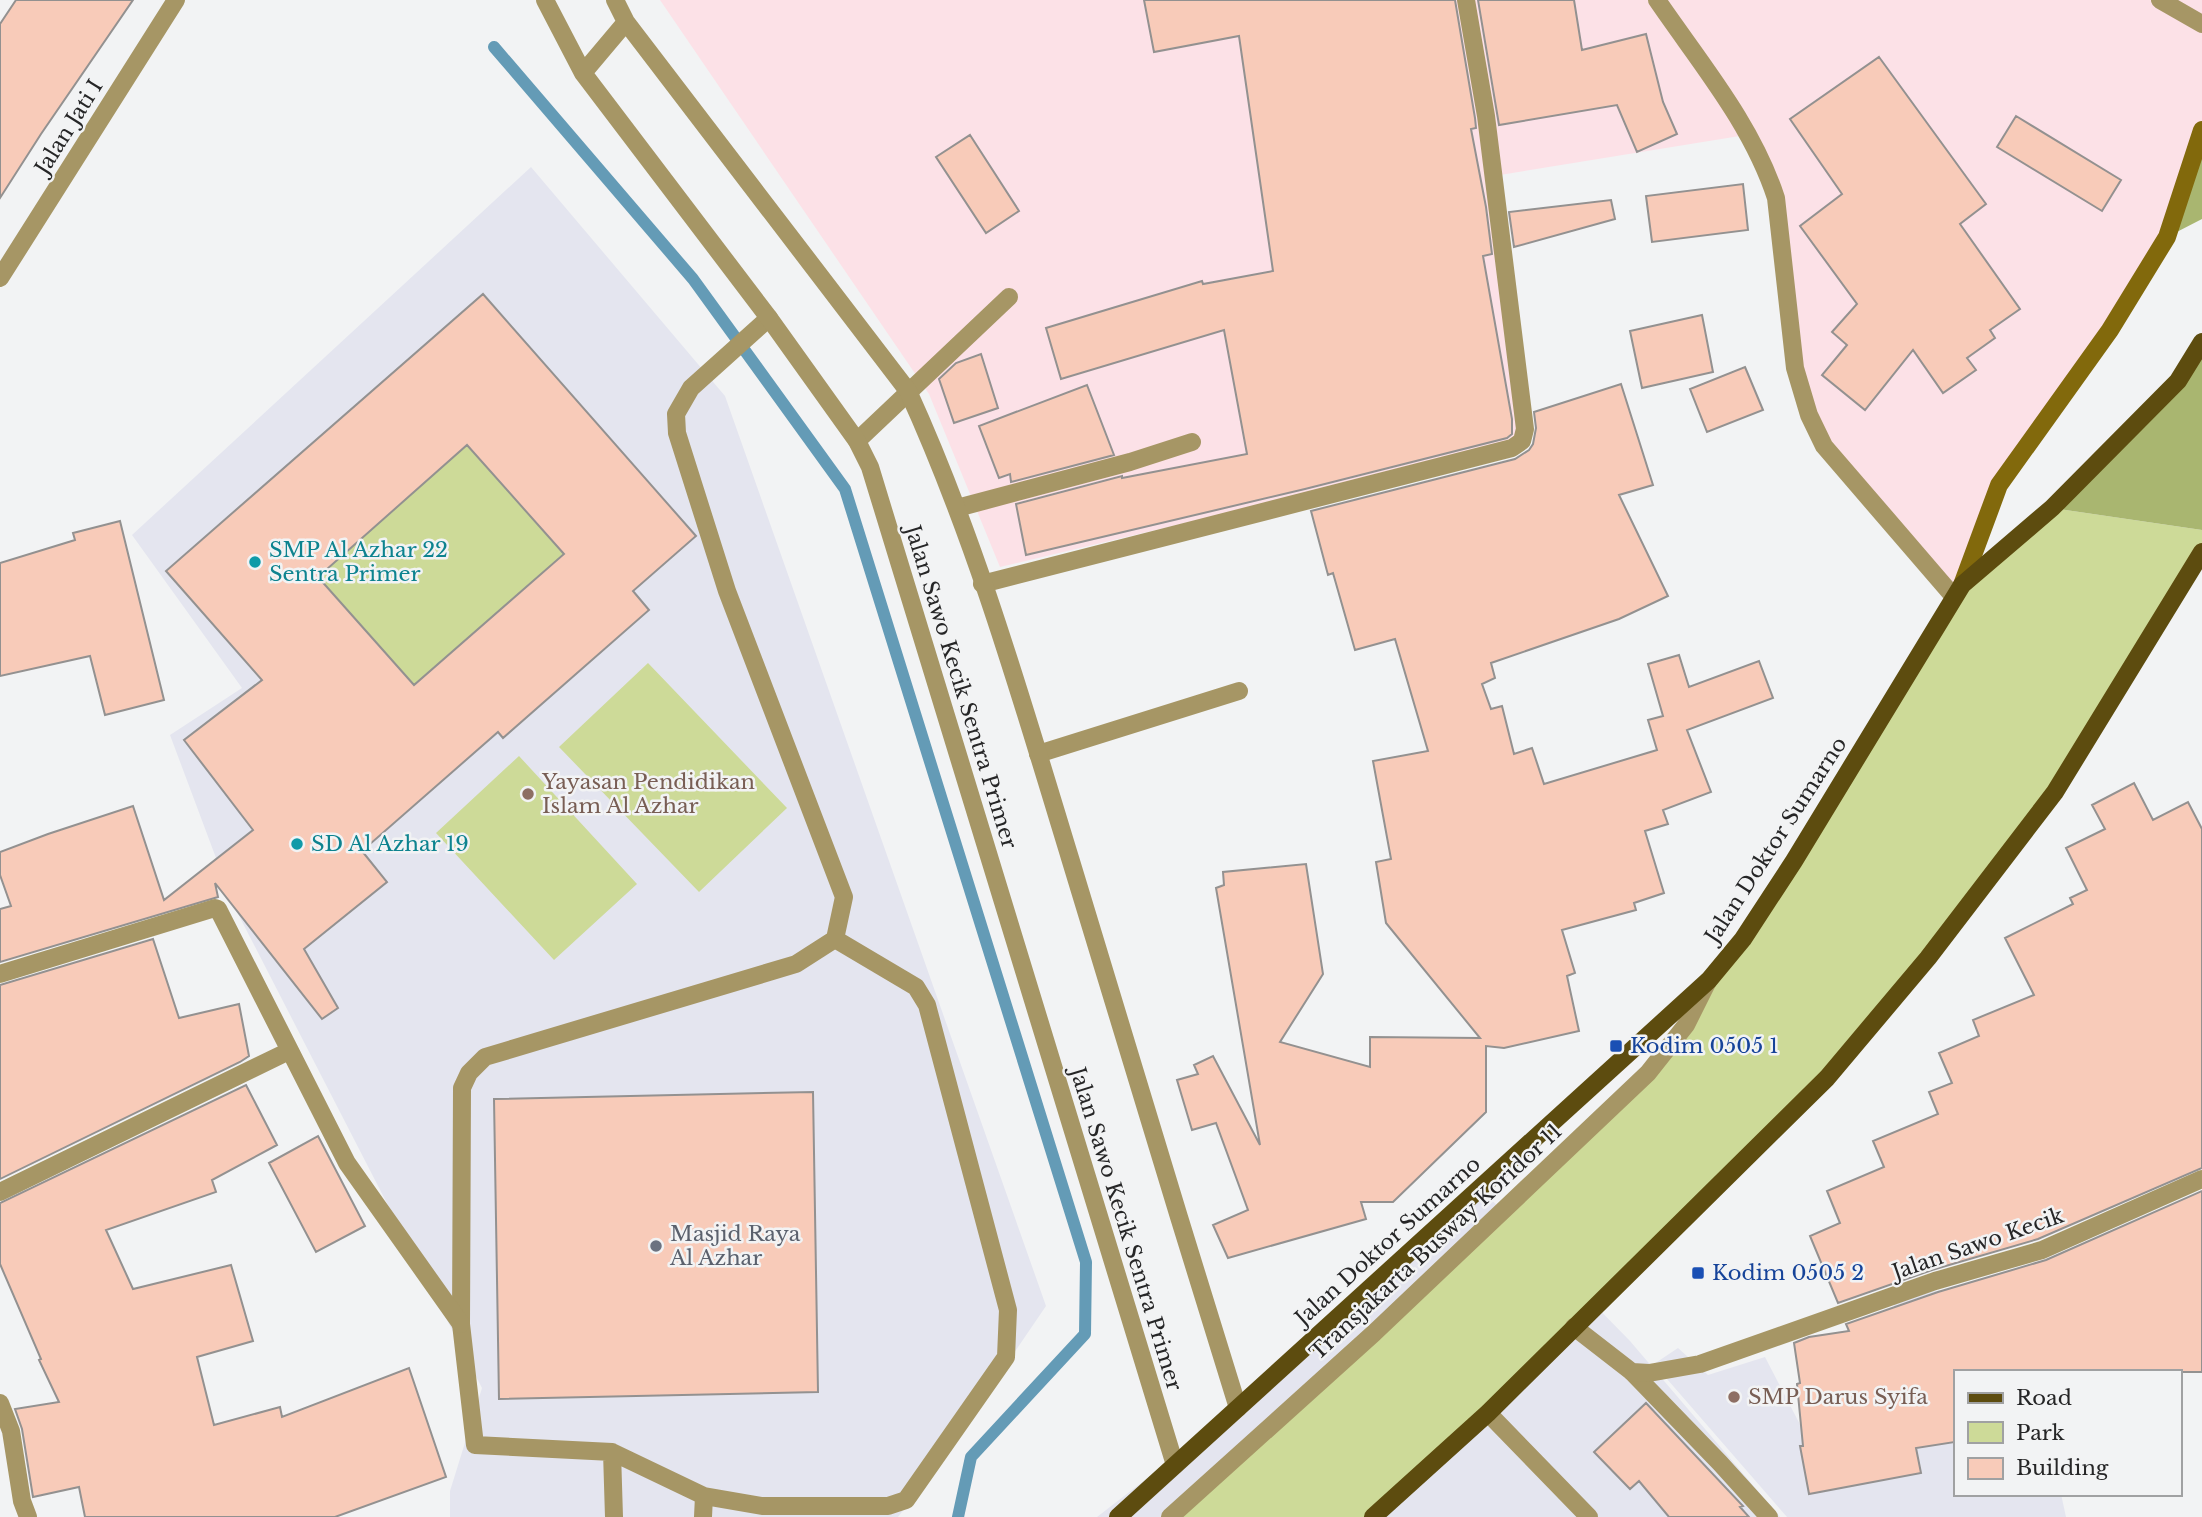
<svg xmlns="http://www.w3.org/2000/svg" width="2202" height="1517" font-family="'Libre Baskerville',serif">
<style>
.built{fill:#e4e5ef}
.industrial{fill:#fce1e7}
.green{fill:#cdda98}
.forest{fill:#a9b670}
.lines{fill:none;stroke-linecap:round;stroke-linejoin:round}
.stream{stroke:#649bb6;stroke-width:12}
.building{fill:#f8cbb9;stroke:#939190;stroke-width:2;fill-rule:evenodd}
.lane{stroke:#a69665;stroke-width:18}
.street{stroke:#a69665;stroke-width:18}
.secondary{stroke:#82690c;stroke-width:18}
.primary{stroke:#5d4c0f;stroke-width:18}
.culture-dot{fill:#0f9aa8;stroke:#f2f3f4;stroke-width:2.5}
.education-dot{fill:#8d6e63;stroke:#f2f3f4;stroke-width:2.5}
.transit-dot{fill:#1a4fb4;stroke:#f2f3f4;stroke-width:2.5}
.worship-dot{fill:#6b7280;stroke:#f2f3f4;stroke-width:2.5}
.labels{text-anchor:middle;stroke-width:5;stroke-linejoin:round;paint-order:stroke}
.street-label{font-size:21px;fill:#262627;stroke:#f2f3f4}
.culture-label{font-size:21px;fill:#0d838f;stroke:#f2f3f4;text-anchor:start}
.education-label{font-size:21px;fill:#785e54;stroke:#f2f3f4;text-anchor:start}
.transit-label{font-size:21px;fill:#164399;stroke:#f2f3f4;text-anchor:start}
.worship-label{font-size:21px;fill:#5b616d;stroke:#f2f3f4;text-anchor:start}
</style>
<rect width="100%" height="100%" fill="#f2f3f4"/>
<path class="built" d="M531 167 725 396 1046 1306 930 1476 898 1517H450V1491L482 1388 234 906 170 735 242 688 132 535Z
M1480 1188 1630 1341 1780 1517H1097L1238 1408Z
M1971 1286 1955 1372V1494H2061L2066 1517H1787L1654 1364 1678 1348 1708 1375 1765 1357 1809 1442 1908 1419 1893 1297Z"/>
<path class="industrial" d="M660 0H2202V121L2167 237 1999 485 1954 597 1824 446 1798 382 1776 199 1746 135 1494 176 1525 442 1000 567 929 394Z"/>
<path class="green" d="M467 445 564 554 414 685 318 577Z
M2052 508 2202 530V552L2055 792 1827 1078 1369 1517H1166L1648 1073 1954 597Z
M648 663 787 808 699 892 559 747Z
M519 756 637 884 554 960 436 833Z"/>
<path class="forest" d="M2202 130V219L2167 237Z
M2202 342V530L2052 508Z"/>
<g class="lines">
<path class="stream" d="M494 47 693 279 845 489 1086 1262 1085 1334 971 1457 958 1517"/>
</g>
<path class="building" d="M16 0H133L41 134 0 198V24Z
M1144 0H1455L1475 118 1476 128 1471 129 1486 207 1492 254 1483 256 1512 419V434L1507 438 1305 489 1026 555 1016 504 1122 476V478L1247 454 1224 330 1061 379 1046 328 1202 281 1203 284 1273 271 1239 36 1154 52Z
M1478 0H1574L1582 50 1646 34 1663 102 1677 134 1637 152 1617 105 1499 125Z
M1879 57 1986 204 1960 224 2020 309 1990 330 1995 338 1967 358 1976 370 1943 393 1913 350 1865 410 1822 375 1847 345 1832 332 1857 304 1800 226 1842 194 1790 119Z
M2016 116 2121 180 2102 211 1997 147Z
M970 135 1019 211 986 233 936 157Z
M1743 184 1748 230 1652 242 1646 196Z
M1611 200 1615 219 1514 247 1509 212Z
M483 294 696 536 633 591 649 610 503 738 498 732 362 851 387 882 304 949 338 1008 322 1019 215 883 218 897 0 962V909L11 906 0 875V852L48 834 133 806 164 900 253 830 184 740 262 680 166 571ZM467 445 564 554 414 685 318 577Z
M1702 315 1713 372 1642 388 1630 331Z
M981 354 998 408 954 423 939 379 956 363Z
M1745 367 1763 410 1707 432 1690 389Z
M1621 384 1653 485 1619 495 1668 596 1619 619 1491 663 1495 678 1482 684 1491 709 1502 706 1514 754 1532 748 1544 784 1657 750 1648 720 1663 716 1648 664 1679 655 1689 687 1759 661 1773 698 1687 730 1711 792 1663 810 1668 824 1645 831 1664 893 1634 903 1636 910 1562 930 1575 973 1567 976 1579 1031 1504 1048 1486 1046V1112L1393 1202H1361L1366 1219 1228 1258 1213 1225 1248 1210 1216 1123 1192 1130 1177 1080 1198 1074 1194 1065 1213 1056 1260 1145 1216 888 1224 885 1223 872 1306 864 1323 974 1280 1042 1370 1067V1037L1480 1038 1386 923 1376 862 1391 859 1373 761 1428 751 1395 639 1355 650 1333 573 1328 575 1311 511 1515 459 1529 450 1533 444 1536 428 1534 412Z
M1087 385 1114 455 1011 482 1010 474 999 478 979 426Z
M120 521 164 700 105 715 90 656 0 676V563L75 540 73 533Z
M2134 783 2153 820 2188 802 2202 829V1168L2038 1239 1932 1270 1838 1303 1810 1236 1840 1223 1827 1191 1884 1167 1873 1141 1938 1114 1929 1092 1952 1083 1939 1053 1979 1036 1973 1020 2034 995 2005 938 2073 904 2070 898 2087 890 2066 848 2105 829 2092 805Z
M153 939 179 1018 239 1004 249 1056 240 1062 0 1179V985Z
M246 1085 277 1145 212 1180 216 1192 106 1230 133 1289 231 1265 253 1341 197 1357 214 1425 280 1407 282 1417 409 1368 446 1477 335 1517H85L79 1487 33 1497 22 1429 15 1409 59 1402 39 1360 41 1359 0 1264V1203Z
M813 1092 818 1392 499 1399 494 1099Z
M318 1136 365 1226 316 1252 269 1163Z
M2202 1191V1372H1955V1442L1916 1448 1921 1473 1809 1494 1800 1446H1803L1797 1384 1800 1383 1794 1343 1809 1337 1849 1331 1846 1324 1938 1292 2046 1260Z
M1646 1403 1743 1506 1740 1507 1749 1517H1669L1639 1481 1630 1489 1594 1452Z"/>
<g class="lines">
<path class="lane" d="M1657 0C1700 63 1752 124 1776 198L1795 368 1809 415 1824 446 1954 597
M2160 0 2202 24
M769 318 691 388 676 414 677 433 727 591 844 897 835 939 796 964 485 1057 469 1073 462 1088 461 1324 475 1445 612 1452 704 1496 762 1506H888L906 1500 1006 1357 1008 1310 927 1005 916 987 835 939
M857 441 1009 297
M957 508 1130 462 1192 442
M982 584 1512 448 1522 441 1525 429 1486 116 1466 0
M1038 754 1239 691
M1632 1372 1720 1463 1769 1517
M1488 1413 1589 1517
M612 1452 614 1517
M703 1517 704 1496
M1170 1517 1374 1333 1648 1073 1686 1025 1708 981"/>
<path class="street" d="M545 0 583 73 769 318 857 441 870 467 1175 1465
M615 0 626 22 908 391C976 540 1022 701 1070 858 1125 1041 1181 1225 1238 1408
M583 73 626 22
M0 278 176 0
M0 974 215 908 218 909 347 1163 461 1324
M0 1192 289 1051
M1574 1327 1632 1372 1649 1373 1700 1364 1935 1281 2042 1250 2202 1179
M0 1403 11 1431 22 1501 28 1517"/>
<path class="secondary" d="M1962 585 1999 485 2110 330 2167 237 2202 130"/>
<path class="primary" d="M1118 1517 1709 980 1743 939 1794 861 1962 585 2052 508 2178 381 2202 342
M1373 1517 1488 1413 1827 1078 1928 958 2055 792 2202 552"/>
</g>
<g class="culture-dot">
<circle cx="255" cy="562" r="7"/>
<circle cx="297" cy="844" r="7"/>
</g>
<g class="education-dot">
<circle cx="528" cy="794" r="7"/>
<circle cx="1734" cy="1397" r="7"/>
</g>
<g class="transit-dot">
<rect x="1609" y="1039" width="14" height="14" rx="3.5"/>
<rect x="1691" y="1266" width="14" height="14" rx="3.5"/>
</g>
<circle class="worship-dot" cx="656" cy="1246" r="7"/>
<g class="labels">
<g class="street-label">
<text transform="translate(69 127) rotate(-58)" y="7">Jalan Jati I</text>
<text transform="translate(961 687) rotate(73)" y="7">Jalan Sawo Kecik Sentra Primer</text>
<text transform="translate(1776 840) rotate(-57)" y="7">Jalan Doktor Sumarno</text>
<text transform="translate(1126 1229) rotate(73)" y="7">Jalan Sawo Kecik Sentra Primer</text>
<text transform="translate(1388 1241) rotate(-42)" y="7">Jalan Doktor Sumarno</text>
<text transform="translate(1436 1242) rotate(-43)" y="7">Transjakarta Busway Koridor 11</text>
<text transform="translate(1978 1244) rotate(-19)" y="7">Jalan Sawo Kecik</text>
</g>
<g class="culture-label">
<text x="269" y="557">SMP Al Azhar 22<tspan x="269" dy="24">Sentra Primer</tspan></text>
<text x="311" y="851">SD Al Azhar 19</text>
</g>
<g class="education-label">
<text x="542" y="789">Yayasan Pendidikan<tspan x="542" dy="24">Islam Al Azhar</tspan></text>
<text x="1748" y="1404">SMP Darus Syifa</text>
</g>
<g class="transit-label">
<text x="1630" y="1053">Kodim 0505 1</text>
<text x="1712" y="1280">Kodim 0505 2</text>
</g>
<g class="worship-label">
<text x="670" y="1241">Masjid Raya<tspan x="670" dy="24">Al Azhar</tspan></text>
</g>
</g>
<rect x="1954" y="1370" width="228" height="126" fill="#f2f3f4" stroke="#a0a1a2" stroke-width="2"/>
<rect x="1968" y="1393" width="35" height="10" fill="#5d4c0f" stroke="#a0a1a2" stroke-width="2"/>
<text x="2016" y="1405" font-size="21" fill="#262627">Road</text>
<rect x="1968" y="1422" width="35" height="21" fill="#cdda98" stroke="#a0a1a2" stroke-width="2"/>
<text x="2016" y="1440" font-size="21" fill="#262627">Park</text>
<rect x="1968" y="1458" width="35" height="21" fill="#f8cbb9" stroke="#a0a1a2" stroke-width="2"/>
<text x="2016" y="1475" font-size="21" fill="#262627">Building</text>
</svg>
